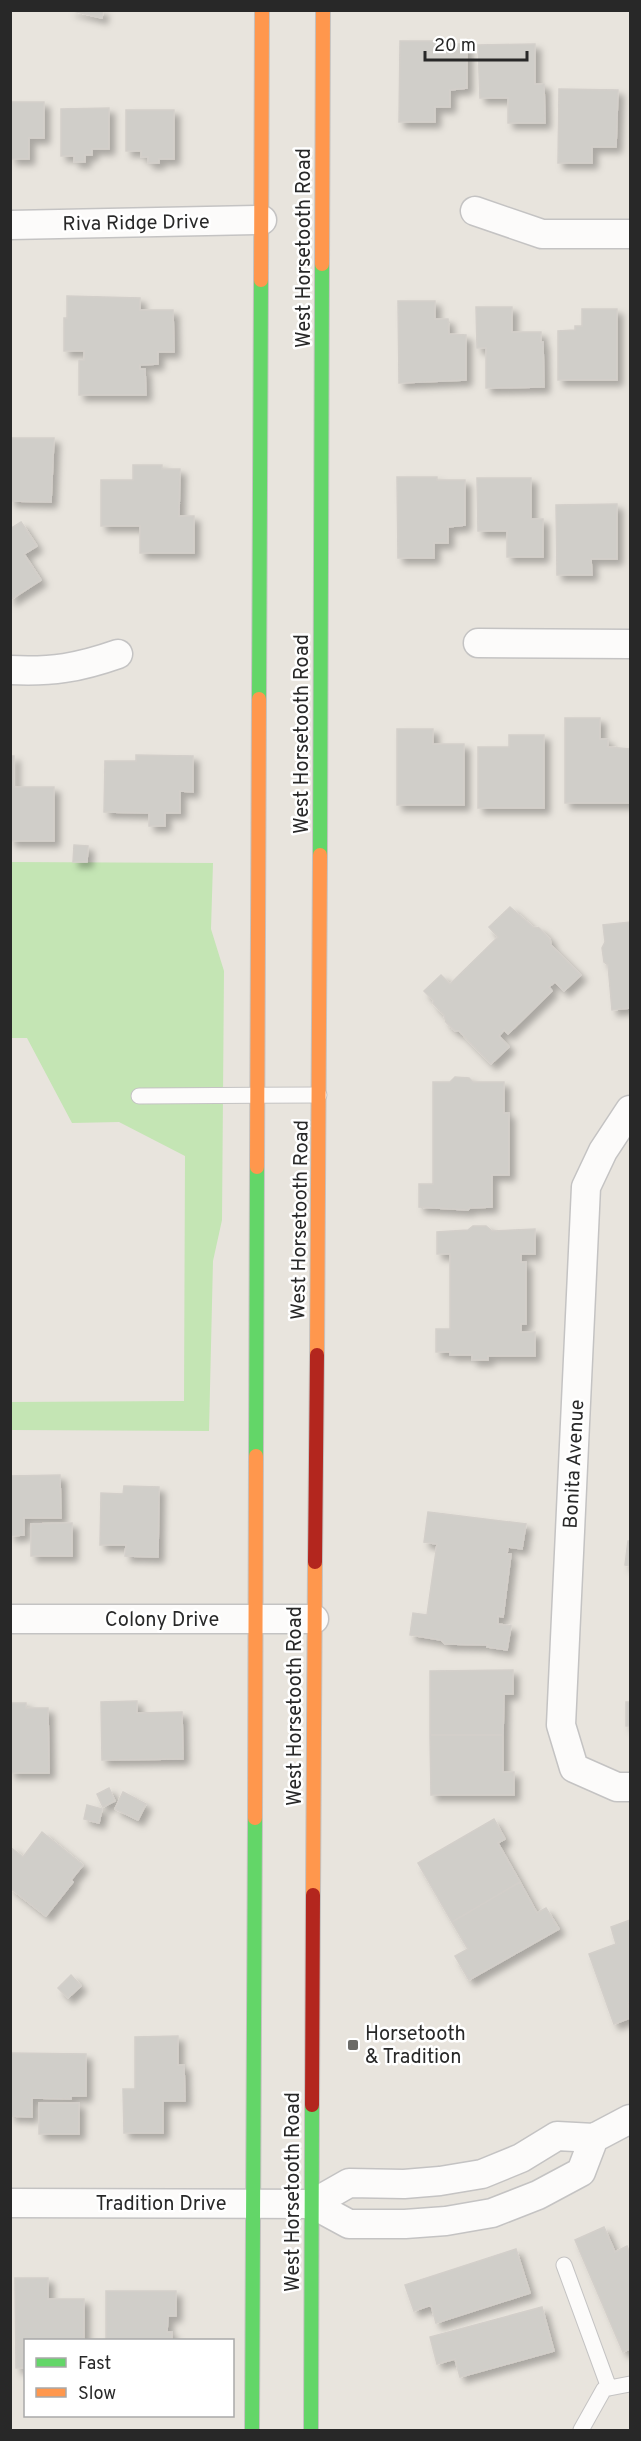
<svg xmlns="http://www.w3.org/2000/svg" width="641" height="2441" font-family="Overpass,sans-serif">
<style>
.green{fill:#c4e5b4}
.building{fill:#d0cec9;stroke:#d3cfca;stroke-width:1.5;filter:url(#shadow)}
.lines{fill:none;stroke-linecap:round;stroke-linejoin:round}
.lane-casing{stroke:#c4c3c3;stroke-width:17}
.street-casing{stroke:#c4c3c3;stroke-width:31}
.fast-casing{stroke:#c4c2c0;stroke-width:16}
.slow-casing{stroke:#c4c2c0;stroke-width:16}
.jam-casing{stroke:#c4c2c0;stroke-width:16}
.lane{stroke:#fcfbfa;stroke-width:15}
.street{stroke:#fcfbfa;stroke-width:28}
.fast{stroke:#63d668;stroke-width:14}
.slow{stroke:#ff974d;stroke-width:14}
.jam{stroke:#b3261e;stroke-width:14}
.poi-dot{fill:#6b6a67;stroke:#fff;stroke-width:2}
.labels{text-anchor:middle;stroke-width:5;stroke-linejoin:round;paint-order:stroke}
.street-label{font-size:20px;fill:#282828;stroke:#fff}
.poi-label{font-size:20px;fill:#282828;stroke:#fff;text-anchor:start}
</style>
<defs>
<filter id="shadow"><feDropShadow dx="5.5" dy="5.5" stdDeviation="3" flood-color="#0004"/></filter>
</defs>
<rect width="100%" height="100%" fill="#e8e4dd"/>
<path class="green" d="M11 862 213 863 211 929 224 971 222 1220 213 1261 209 1431 11 1430V1402L184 1401 185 1156 119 1122 72 1123 27 1038H11Z"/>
<path class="building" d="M69 10H103L102 18Z
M400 41H440V44H467V88L450 90V107H435V122H399Z
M535 44V84H544L545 123H508V98H480L478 45Z
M559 89 618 90 616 147H592V163H558Z
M10 102H44V138H29V159H11Z
M109 108V149H92V155H85V162H74V156H61V109Z
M126 110H174V159H159V163H148V157H141V151H126Z
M67 296 140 298V310H173L174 352H158V364L140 365V369H145L146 395H79V360H84V351H64V318H67Z
M398 301H435V319H448L449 334 466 335V380L399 383Z
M476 307H512V332H541V342H543L544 387 486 388V348H477Z
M582 309H617V380H558V331L575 330V326H582Z
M10 438H54L51 502 10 501Z
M133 465H162V469H180L179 516H194V553H140V526H101V480H133Z
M397 477H437V480H465V525L448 527V543H434V558H398Z
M477 478H531V519H543V557H507V531H478Z
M617 504V559H591L592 575H557L556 505Z
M21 522 37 546 24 554 41 580 10 600V529Z
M565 718H600V739H608V747L630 749V803H565Z
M397 729H433V744H464V805H397Z
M509 735H544V808H478V747H509Z
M136 755 193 756V792L180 791V813H165V826H149V813L104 812 105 761H136Z
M10 756H14V787H54V841H10Z
M74 845 88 846 87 862H73Z
M510 907 533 927 539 928 550 939 551 945 581 975 564 991 555 982 549 987 552 991 508 1034 504 1030 499 1036 509 1047 491 1064 459 1031H455L446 1022 444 1015 433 1003 434 1001 424 991 441 975 450 984 498 937 489 927Z
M630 922V1008L612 1010 608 965 604 962 602 948 605 942 603 925Z
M455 1077 469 1078 473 1082H504V1113H509V1175H492V1207L470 1208 468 1210 419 1207V1184H433V1082H450Z
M473 1226H486L492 1231 535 1229V1254H521V1262H526V1324H521V1332H535V1356H488V1360H472V1355H450V1352H436V1329H450V1254H437V1232L468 1230Z
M60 1475 61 1518H24V1535L10 1536V1476Z
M124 1486 159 1487 158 1557 125 1556 126 1545H100L101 1493 123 1494Z
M428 1512 526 1524 522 1549 508 1547 507 1554H511L503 1617 498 1616V1624L511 1626 507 1650 487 1647 488 1645 445 1644 441 1640 410 1635 413 1613 427 1615 437 1544 424 1542Z
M72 1523V1556H31V1524Z
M628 1541H630V1566L625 1565Z
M513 1670V1694H504L503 1735H430V1671Z
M137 1701V1713L182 1712 183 1759 102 1760 101 1702Z
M626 1702H630V1726H626Z
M10 1703H26V1708H48L49 1773H10Z
M430 1735H503V1772H514V1795H431Z
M109 1788 115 1801 103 1807 97 1794Z
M123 1792 146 1804 138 1820 115 1809Z
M87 1805 102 1809 99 1823 84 1819Z
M494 1819 505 1839 498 1843 520 1882 452 1922 418 1863Z
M42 1832 83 1865 71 1880 73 1882 46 1916 10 1888V1847L23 1857Z
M520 1882 537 1913 546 1908 559 1929 469 1980 455 1956 468 1949 452 1922Z
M630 1920V2002L628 2003 630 2018 614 2024 589 1954 616 1944 611 1927Z
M71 1975 81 1986 68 1998 58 1988Z
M178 2036V2065H184L185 2101H163V2133H124L123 2089H135V2037Z
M10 2053 86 2054V2096H71V2099L32 2098V2117L10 2116Z
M39 2103H79V2134H39Z
M604 2227 615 2252 627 2246 630 2254V2349L623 2352 575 2240Z
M516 2249 530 2293 436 2323 431 2305 414 2311 405 2285Z
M15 2278H48V2299H84V2340H26V2368H16Z
M106 2291H176V2316H168L167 2332H172V2340H106Z
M542 2307 554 2351 460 2377 455 2359 437 2364 430 2337Z"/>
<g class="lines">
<defs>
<path id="lane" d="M139 1096 319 1095
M564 2265 609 2388
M581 2430 604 2389 630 2384"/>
<path id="street" d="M475 211 542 234H630
M10 225 262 220
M478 643 630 644
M10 670C52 672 78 668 118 654
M630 1110 603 1151 586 1187 561 1725 574 1768 617 1787H630
M10 1619H314
M10 2203 312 2204 349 2224H405L446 2221 492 2213 538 2195 581 2172 594 2138
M312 2204 349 2183 404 2184 440 2181 482 2174 521 2158 557 2136 594 2138 630 2119"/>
<path id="fast" d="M259 699 261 280
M320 855 322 264
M256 1456 257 1167
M252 2430 255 1818
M311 2430 312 2105"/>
<path id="slow" d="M322 264 323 10
M261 280 262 10
M257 1167 259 699
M317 1355 320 855
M255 1818 256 1456
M313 1895 315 1562"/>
<path id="jam" d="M315 1562 317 1355
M312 2105 313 1895"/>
</defs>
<use href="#lane" class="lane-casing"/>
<use href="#street" class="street-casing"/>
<use href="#fast" class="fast-casing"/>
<use href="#slow" class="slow-casing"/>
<use href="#jam" class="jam-casing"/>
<use href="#lane" class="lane"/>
<use href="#street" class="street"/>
<use href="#fast" class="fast"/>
<use href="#slow" class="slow"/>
<use href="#jam" class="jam"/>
</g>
<rect class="poi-dot" x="347" y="2039" width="12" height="12" rx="3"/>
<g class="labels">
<g class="street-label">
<text transform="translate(136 222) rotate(-1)" y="7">Riva Ridge Drive</text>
<text transform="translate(303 248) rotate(-90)" y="7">West Horsetooth Road</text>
<text transform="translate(301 734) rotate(-90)" y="7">West Horsetooth Road</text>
<text transform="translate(299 1220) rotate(-89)" y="7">West Horsetooth Road</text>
<text transform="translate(573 1464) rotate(-87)" y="7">Bonita Avenue</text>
<text x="162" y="1626">Colony Drive</text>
<text transform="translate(294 1706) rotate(-90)" y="7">West Horsetooth Road</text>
<text transform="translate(292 2192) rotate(-90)" y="7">West Horsetooth Road</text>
<text x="161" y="2210">Tradition Drive</text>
</g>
<g class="poi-label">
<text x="365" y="2040">Horsetooth<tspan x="365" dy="23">&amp; Tradition</tspan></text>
</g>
</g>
<rect width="641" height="2441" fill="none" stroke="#282828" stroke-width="24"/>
<rect x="24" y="2339" width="210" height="78" fill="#ffffff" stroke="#a9a9a9" stroke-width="1.5"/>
<rect x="36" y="2358" width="30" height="9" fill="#63d668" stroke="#a9a9a9" stroke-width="1.5"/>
<text x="78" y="2369" font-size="18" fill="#282828">Fast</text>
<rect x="36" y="2388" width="30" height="9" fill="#ff974d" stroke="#a9a9a9" stroke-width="1.5"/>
<text x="78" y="2399" font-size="18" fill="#282828">Slow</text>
<path d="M425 51v9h102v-9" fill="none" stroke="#282828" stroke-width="3"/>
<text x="434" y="51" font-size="18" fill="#282828" stroke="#ffffff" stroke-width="4.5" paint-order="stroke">20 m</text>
</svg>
